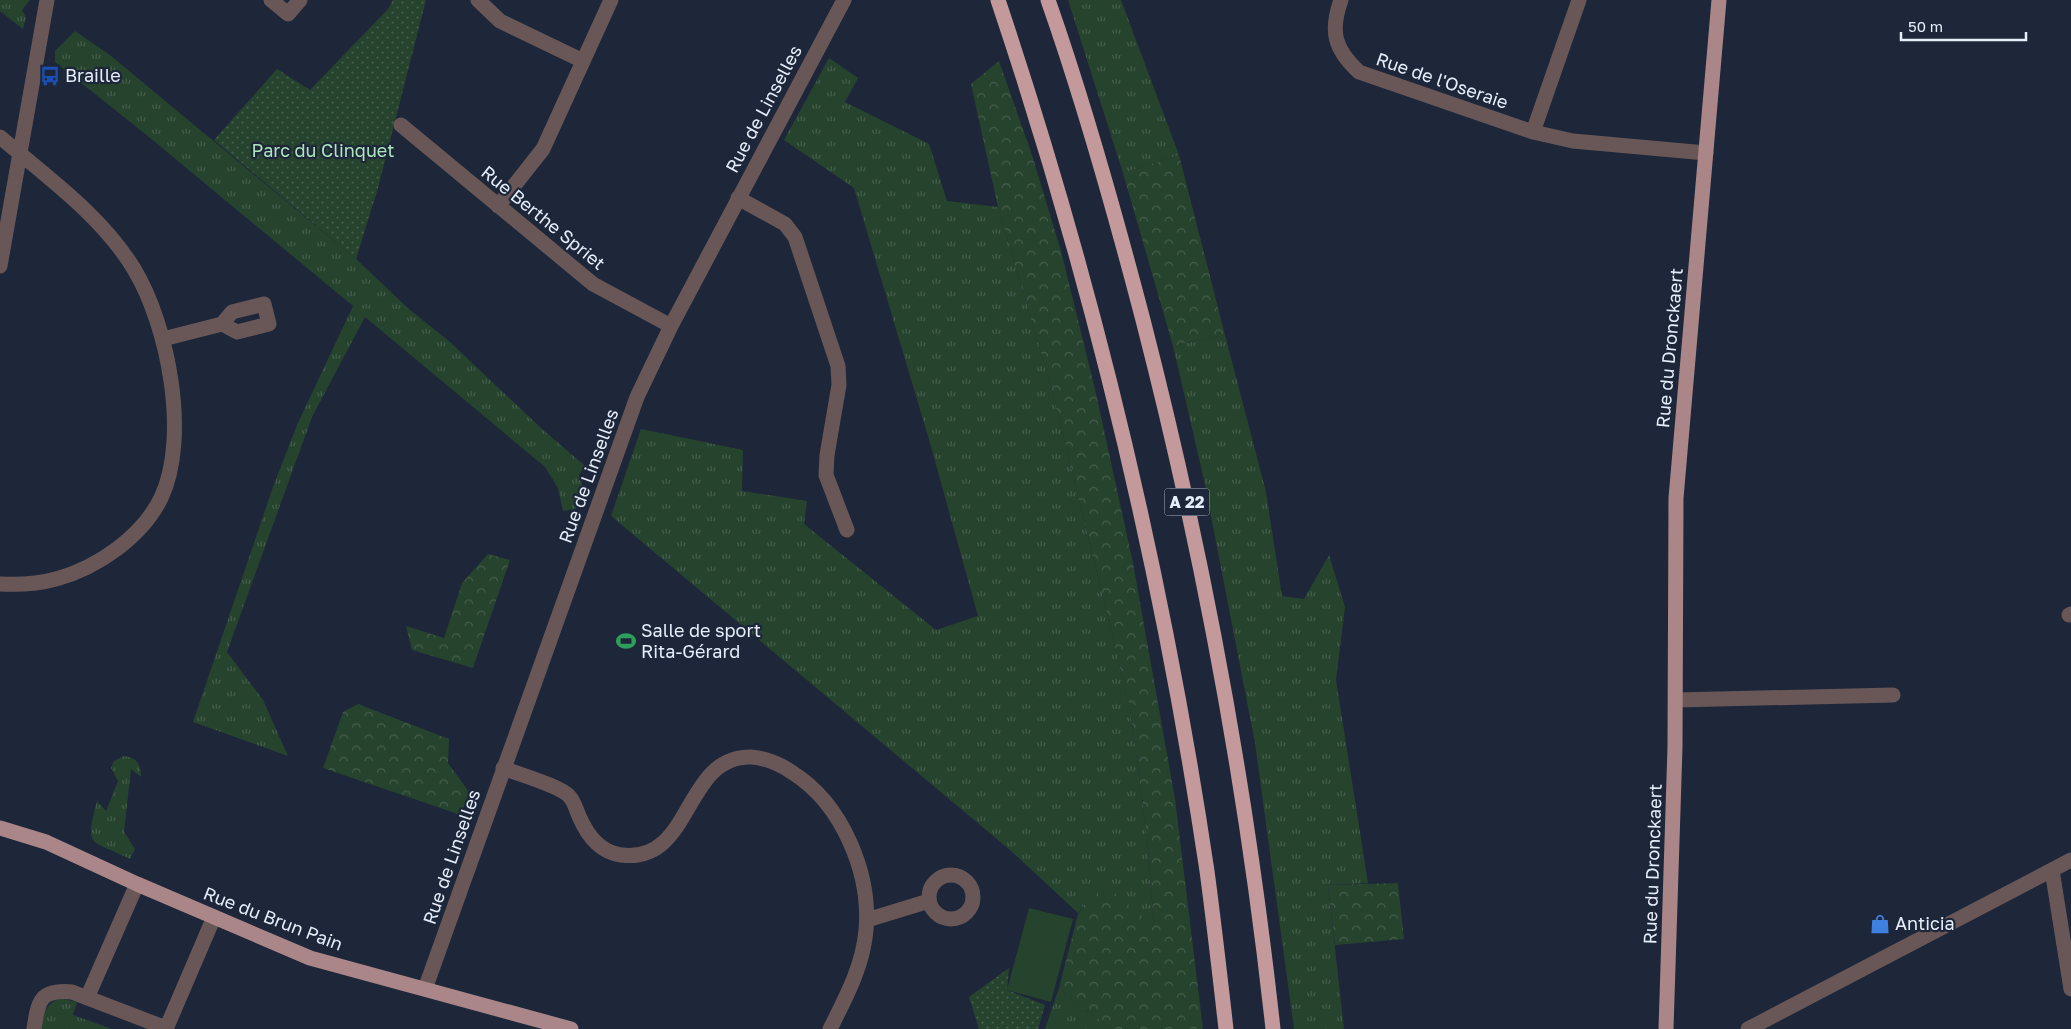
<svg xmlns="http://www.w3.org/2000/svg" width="2071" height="1029" font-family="'Golos Text',sans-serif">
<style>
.grass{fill:url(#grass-tufts)}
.forest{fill:url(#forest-crowns)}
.park{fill:url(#park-dots)}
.pitch{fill:#26432e}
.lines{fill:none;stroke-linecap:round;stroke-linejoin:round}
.minor{stroke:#695758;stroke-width:15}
.major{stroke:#aa8688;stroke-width:15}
.highway{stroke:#c4999b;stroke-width:15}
.labels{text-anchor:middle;stroke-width:4.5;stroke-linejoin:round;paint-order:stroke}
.shield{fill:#1d2739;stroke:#aab2c0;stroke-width:1}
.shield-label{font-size:16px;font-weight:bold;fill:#e6edfa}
.poi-label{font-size:18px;fill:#e6edfa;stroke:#1d2739;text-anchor:start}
.street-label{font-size:18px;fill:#e6edfa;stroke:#1d2739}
.park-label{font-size:18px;fill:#aee6bc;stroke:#1d2739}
</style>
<defs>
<pattern id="grass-tufts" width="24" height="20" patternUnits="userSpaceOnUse" patternTransform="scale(1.25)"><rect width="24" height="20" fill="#26432e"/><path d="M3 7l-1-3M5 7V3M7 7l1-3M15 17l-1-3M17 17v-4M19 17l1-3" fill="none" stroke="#465e4d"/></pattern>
<pattern id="forest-crowns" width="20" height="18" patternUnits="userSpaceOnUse" patternTransform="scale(1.25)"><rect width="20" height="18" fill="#26432e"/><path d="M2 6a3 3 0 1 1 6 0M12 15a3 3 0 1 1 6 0" fill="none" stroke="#465e4d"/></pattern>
<pattern id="park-dots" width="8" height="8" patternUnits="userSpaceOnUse" patternTransform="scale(1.25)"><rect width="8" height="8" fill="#26432e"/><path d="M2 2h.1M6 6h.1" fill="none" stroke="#465e4d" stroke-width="1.8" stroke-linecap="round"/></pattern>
</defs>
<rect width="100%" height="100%" fill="#1d2739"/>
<path class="grass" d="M0 0H30L22 10 26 18 23 29 0 11Z
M1068 0H1121L1179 155 1123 173Z
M75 31 111 56 356 259 409 309 450 342 542 429 585 466 579 475C585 491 587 496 575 509L563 511 558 488 545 467 365 317 312 417 227 652 263 700 288 756 193 722 273 487 297 425 353 306 149 137 55 62V51Z
M829 58 858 78 845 102 929 144 947 201 998 207 1053 393 1130 708 1147 836 1154 928 1085 904 1078 913 1010 850 611 516 641 429 743 450 742 491 807 501 804 524 936 630 978 616 930 443 854 188 784 140Z
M1225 335 1266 492 1282 596 1304 599 1329 555 1345 607 1336 680 1368 883 1328 885 1344 1029H1294L1255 743 1204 480 1173 346Z
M124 756C137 758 141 764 141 777L131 769 124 832 135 849 130 859C90 839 84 849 97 801L106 811 118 781 111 768 114 761Z
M1059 988 1088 1012 1113 1029H1045Z
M59 998 77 1002 73 1015 112 1029H41C44 1012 44 1007 59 998Z"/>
<path class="forest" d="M999 61 1032 155 1061 251 1095 389 1133 563 1175 799 1203 1029H1113L1088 1012 1059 988 1078 914 1085 904 1107 886 1154 927 1147 836 1130 708 1053 393 998 207 971 84Z
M1179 155 1225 335 1173 346 1123 173Z
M488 554 510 560 473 668 412 650 406 626 444 638 462 583Z
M358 704 449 739 448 763 469 792 461 815 323 768 343 712Z
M1398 883 1404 939 1335 945 1328 885Z"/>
<path class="park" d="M393 0H426L378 188 356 259 214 140 277 69 310 90 388 9Z
M1009 968 1007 990 1045 1005 1038 1029H979L969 997Z"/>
<path class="pitch" d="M1029 908 1073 919 1051 1002 1007 990Z"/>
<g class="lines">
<path class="minor" d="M271 0 288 14 300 0
M478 0 500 21 583 61
M1341 0C1330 31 1334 49 1359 72L1533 132
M1579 0 1533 132 1573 141 1706 153
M401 125 593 284 671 326
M0 137C47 177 102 216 134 269 168 325 190 437 161 498 142 537 97 568 56 579 38 584 19 585 0 584
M738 198 785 224 795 237 838 366 839 385 827 455 826 475 847 530
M498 206 543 149 611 0
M0 266 47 0
M163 339 222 324 237 332 269 324 264 304 232 312 222 324
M2069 615 2071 614
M1676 700 1893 695
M503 768C518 774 560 786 569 796 574 801 576 809 579 816 587 835 599 852 621 855 694 864 682 756 751 757 766 758 780 764 793 773 842 804 871 873 866 930 863 966 846 997 830 1029
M2052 870 2071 989
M929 897a22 22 0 1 1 44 0a22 22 0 1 1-44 0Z
M867 920 929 901
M425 989 637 397 671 326 844 0
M87 998 137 884
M34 1029C38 1001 40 989 72 992L166 1028
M166 1029 214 917
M1748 1029 2071 860"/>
<path class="major" d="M0 828 46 842 137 884 310 958 571 1029
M1666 1029 1675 747 1676 498 1719 0"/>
<path class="highway" d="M998 0C1093 283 1163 576 1207 871 1214 923 1220 976 1226 1029
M1048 0C1085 105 1115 213 1143 320 1203 553 1247 790 1273 1029"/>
</g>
<defs>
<symbol id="bus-bare" viewBox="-9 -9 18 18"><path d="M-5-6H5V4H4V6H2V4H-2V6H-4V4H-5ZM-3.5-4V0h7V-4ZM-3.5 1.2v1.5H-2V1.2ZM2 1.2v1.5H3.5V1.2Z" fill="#1a4fb4" stroke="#1d2739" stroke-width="2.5" paint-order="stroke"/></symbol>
<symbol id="stadium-bare" viewBox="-9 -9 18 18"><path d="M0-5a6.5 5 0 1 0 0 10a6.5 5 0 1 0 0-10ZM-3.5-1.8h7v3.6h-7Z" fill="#2e9e5b" stroke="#1d2739" stroke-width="2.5" paint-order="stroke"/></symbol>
<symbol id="shop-bare" viewBox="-9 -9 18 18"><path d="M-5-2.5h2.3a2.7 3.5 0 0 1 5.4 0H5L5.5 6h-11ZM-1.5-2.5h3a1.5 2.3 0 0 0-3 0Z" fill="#3f7fe0" stroke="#1d2739" stroke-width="2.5" paint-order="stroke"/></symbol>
</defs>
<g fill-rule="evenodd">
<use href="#bus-bare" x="36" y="62" width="28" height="28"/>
<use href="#stadium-bare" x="612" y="627" width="28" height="28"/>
<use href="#shop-bare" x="1866" y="910" width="28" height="28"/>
</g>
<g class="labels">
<rect class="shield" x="1164.5" y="488.5" width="45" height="27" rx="4"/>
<g class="shield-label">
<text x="1187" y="508">A 22</text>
</g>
<g class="poi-label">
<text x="65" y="82">Braille</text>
<text x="641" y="637">Salle de sport<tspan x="641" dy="21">Rita-Gérard</tspan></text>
<text x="1895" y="930">Anticia</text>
</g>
<g class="street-label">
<text transform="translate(1442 81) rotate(19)" y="6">Rue de l'Oseraie</text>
<text transform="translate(764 109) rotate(-62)" y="6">Rue de Linselles</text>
<text transform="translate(543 218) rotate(39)" y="6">Rue Berthe Spriet</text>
<text transform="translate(1670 348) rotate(-85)" y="6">Rue du Dronckaert</text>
<text transform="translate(589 476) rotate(-70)" y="6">Rue de Linselles</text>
<text transform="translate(452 857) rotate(-71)" y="6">Rue de Linselles</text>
<text transform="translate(1653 864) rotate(-88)" y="6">Rue du Dronckaert</text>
<text transform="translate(273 919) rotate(21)" y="6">Rue du Brun Pain</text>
</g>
<g class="park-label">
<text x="323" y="157">Parc du Clinquet</text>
</g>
</g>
<path d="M1901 32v8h125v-8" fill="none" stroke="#e6edfa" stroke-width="2.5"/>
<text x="1908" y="32" font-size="15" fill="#e6edfa" stroke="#1d2739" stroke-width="4" paint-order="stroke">50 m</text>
</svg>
